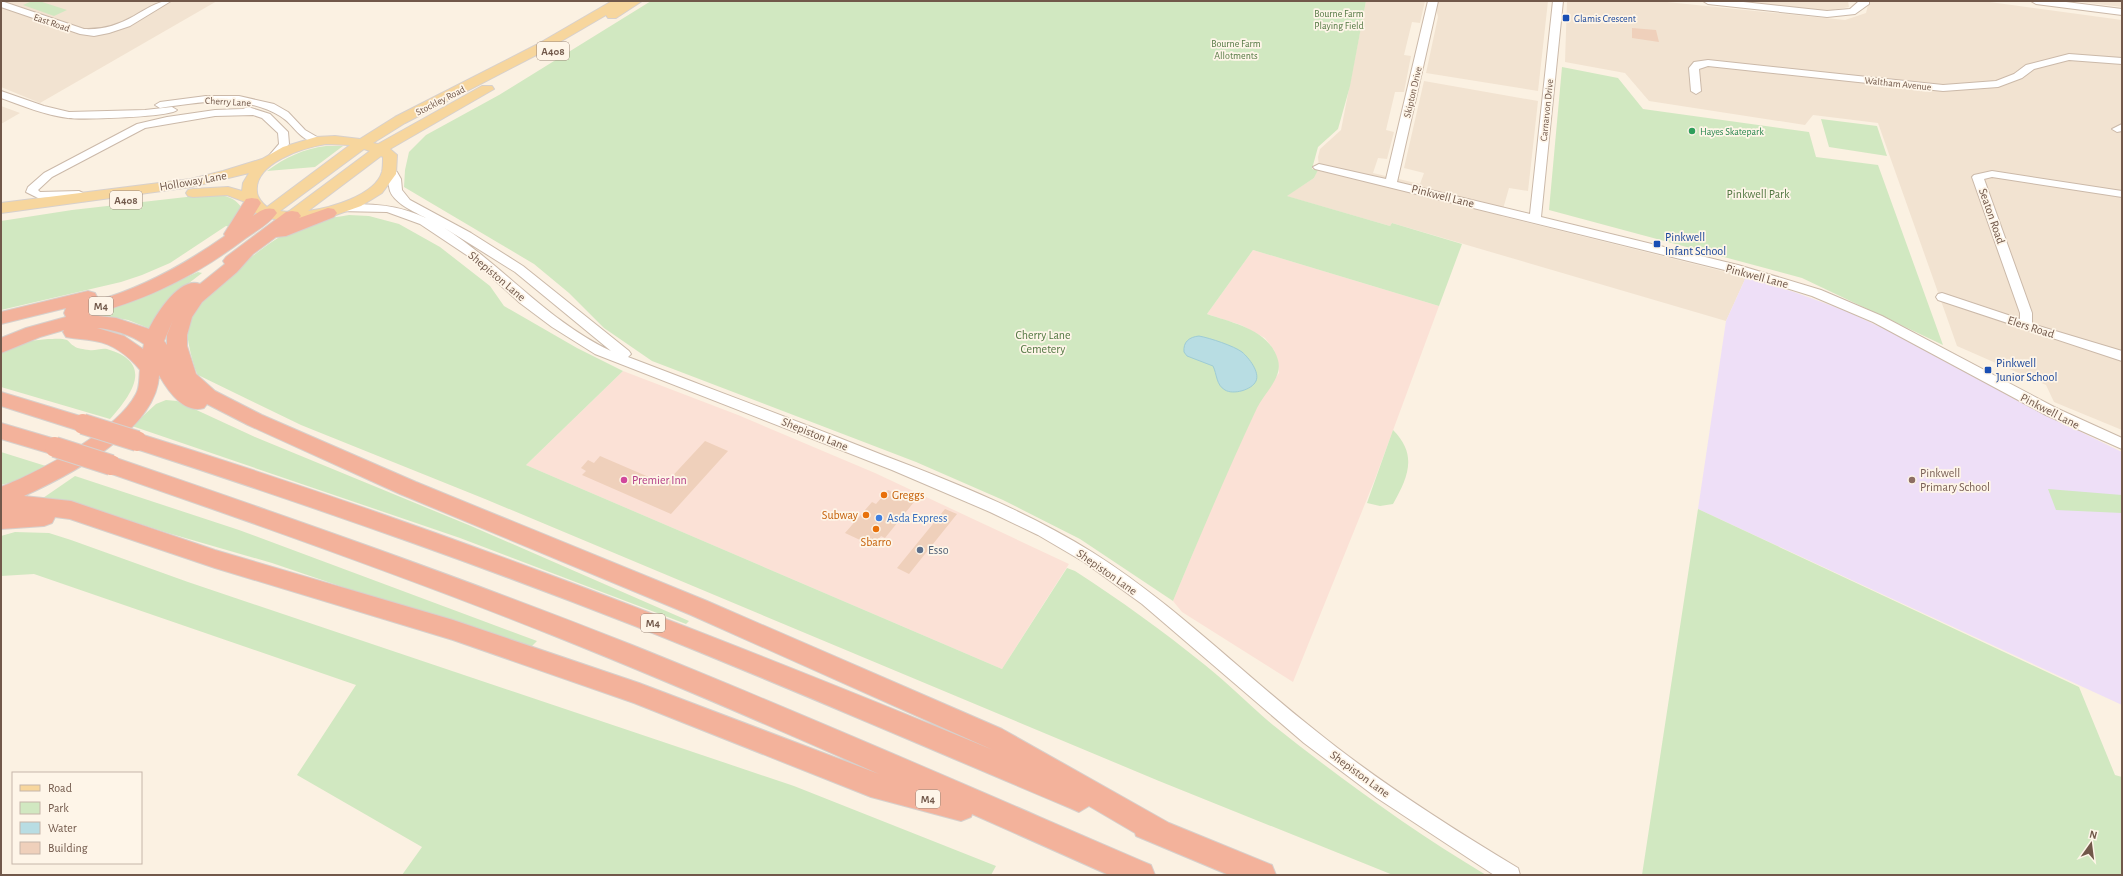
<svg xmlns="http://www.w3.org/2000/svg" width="2123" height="876" font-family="'Alegreya Sans',sans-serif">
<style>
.residential{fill:#f2e3d1}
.commercial{fill:#fbe1d6}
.education{fill:#eedff7}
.green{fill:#d1e8c1}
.water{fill:#b8dde3;stroke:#9eccd5}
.building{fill:#efd0bb}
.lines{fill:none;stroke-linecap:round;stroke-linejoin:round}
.minor-casing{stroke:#cbb9a9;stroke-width:2}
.major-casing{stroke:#d7d0cc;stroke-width:2}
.highway-casing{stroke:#d7d0cc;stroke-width:2}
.minor{fill:#fff;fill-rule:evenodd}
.major{fill:#f7d69d;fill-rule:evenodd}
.highway{fill:#f3b29b;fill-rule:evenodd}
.highway-bridge-casing{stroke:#d7d0cc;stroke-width:22;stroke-linecap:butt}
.highway-bridge{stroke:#f3b29b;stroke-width:20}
.transit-dot{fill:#1a4fb4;stroke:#fef5e8;stroke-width:1.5}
.leisure-dot{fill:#2e9e5b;stroke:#fef5e8;stroke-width:1.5}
.hotel-dot{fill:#d1479c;stroke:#fef5e8;stroke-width:1.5}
.education-dot{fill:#8d6e63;stroke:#fef5e8;stroke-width:1.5}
.food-dot{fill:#e8710a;stroke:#fef5e8;stroke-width:1.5}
.shop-dot{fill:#3f7fe0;stroke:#fef5e8;stroke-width:1.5}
.service-dot{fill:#5c6f8a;stroke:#fef5e8;stroke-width:1.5}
.labels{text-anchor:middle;stroke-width:3.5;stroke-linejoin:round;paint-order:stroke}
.far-park-label{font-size:10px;fill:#527742;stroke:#fef5e8}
.far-transit-label{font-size:10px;fill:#164399;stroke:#fef5e8;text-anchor:start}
.far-street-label{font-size:10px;fill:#71584a;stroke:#fef5e8}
.far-leisure-label{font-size:10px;fill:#27864d;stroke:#fef5e8;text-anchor:start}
.shield{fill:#fef5e8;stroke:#9b8779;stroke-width:1}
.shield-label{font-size:11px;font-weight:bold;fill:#71584a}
.street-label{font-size:12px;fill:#71584a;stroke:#fef5e8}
.park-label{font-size:12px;fill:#527742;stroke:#fef5e8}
.transit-label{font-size:12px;fill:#164399;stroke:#fef5e8;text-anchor:start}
.education-label{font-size:12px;fill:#785e54;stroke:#fef5e8;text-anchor:start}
.hotel-label{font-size:12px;fill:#b23c85;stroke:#fef5e8;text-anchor:start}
.food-label{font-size:12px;fill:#c56008;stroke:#fef5e8;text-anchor:start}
.shop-label{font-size:12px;fill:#366cbe;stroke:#fef5e8;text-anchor:start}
.service-label{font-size:12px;fill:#4e5e75;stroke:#fef5e8;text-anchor:start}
</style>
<rect width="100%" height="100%" fill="#fbf1e2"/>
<path class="residential" d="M1 1H217L40 103 1 87Z
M1366 1H1425L1420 23 1412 22 1404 55 1411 56 1404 92H1395L1386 130 1394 132 1387 159 1378 158 1373 173 1420 184 1424 173 1404 168 1424 81 1538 101 1528 191 1509 188 1501 216 1746 277 1726 321 1392 223 1390 226 1286 196 1314 178 1319 167 1318 157 1320 149 1341 130Z
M1434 1H1548L1538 91 1426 73 1438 17Z
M1567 1H1657L1845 20 1866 13 1869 1H1982L2122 20V430L2054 402 2046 385 1957 346 1878 123 1813 115 1805 125 1649 101 1625 73 1565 62Z
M1733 1H1848L1849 7 1828 11Z
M2071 1H2122V7Z
M1 106 20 113 1 124Z"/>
<path class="commercial" d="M1253 250 1439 306 1375 479 1293 682 1182 612 1173 601 1218 492 1261 398 1279 373 1278 361 1274 350 1265 338 1241 325 1207 314Z
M623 371 738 415 875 473 1069 564 1002 669 526 465Z"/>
<path class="education" d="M1746 277 1797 293 1846 311 1908 340 2020 402 2122 452V705L1698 509 1726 321Z"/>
<path class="green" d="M32 1H39L67 10 54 16 23 5Z
M651 1H1366L1350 86 1338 129 1318 147 1312 169 1318 170 1314 178 1287 196 1390 226 1392 223 1462 244 1439 306 1253 250 1207 314C1233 323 1270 330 1278 360 1283 378 1264 393 1257 408 1227 472 1200 536 1173 601L1080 539 1003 500 916 462 652 361 604 328 569 293 534 264 404 187 405 170 409 152 426 135 499 95Z
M1562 67 1618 78 1643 109 1809 132 1816 157 1878 165 1943 345 1802 278 1549 210Z
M1821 119 1877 126 1887 156 1829 147Z
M326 146H343L315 167 267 171C286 157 303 149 326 146Z
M204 195C221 195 232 194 242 208L232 227 226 226 170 263 142 275 121 282 1 310V221L72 210Z
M349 215 369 216 399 224 440 247 490 286 504 306 577 348 623 371 526 465 1002 669 1067 568 1075 571C1120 600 1163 631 1205 665 1229 684 1250 706 1273 725 1341 779 1411 830 1486 875H1393L1159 781 485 499 301 425 198 375C193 367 185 332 187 322 194 298 268 242 291 230 309 221 330 218 349 215Z
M198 272 202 273 180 290 151 329 128 320 95 314 101 310 145 296Z
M48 339C53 339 62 338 67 340 69 341 71 345 74 346 77 349 84 349 89 350 95 351 101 348 107 349 155 363 132 394 110 419L1 387V351L29 341Z
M166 400 177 401 255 437 471 526 689 621 686 624 460 538 132 426 156 404Z
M1393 430C1418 455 1408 477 1393 504L1380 506 1367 503Z
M1 452 49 467 21 480 1 485Z
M75 476 239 530 537 641 528 650 272 563 168 533 79 504 43 498Z
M2048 489 2122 495V513L2056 510Z
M1698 509 2079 687 2115 775 2122 777V875H1642Z
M15 532 49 533 71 540 188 582 794 786 996 866 991 875H402L422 847 297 775 356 685 34 574 1 576V536Z"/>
<path class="water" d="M1199 336C1210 338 1234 346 1242 352 1249 358 1260 372 1256 381 1252 390 1233 395 1225 390 1216 385 1217 374 1213 366L1187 356 1184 352C1183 342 1189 337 1199 336Z"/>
<path class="building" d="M1632 28 1656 30 1659 42 1632 38Z
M705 441 728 451 671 514 582 475 586 471 581 468 588 460 594 463 600 456 665 484Z
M888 490 914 502 885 538 881 536 873 546 845 533 872 502 876 504Z
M945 509 957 514 909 574 897 568Z"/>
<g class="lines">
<defs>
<path id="minor" d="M1 1 84 29C103 30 118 25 134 16 147 9 156 1 171 1L130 26 109 33 94 36 80 34 1 7Z
M1428 1H1438L1397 182 1530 214 1553 1H1563L1541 217 1738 265 1821 290 1882 316 2056 408 2122 438V449L2046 415 1873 322 1812 296 1737 273 1315 169 1313 167 1319 164 1386 179Z
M1703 1H1734L1827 11 1850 9 1859 1H1869V4L1855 14 1827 17 1708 4Z
M2031 1H2058L2122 9V15L2036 4Z
M2069 54 2122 58V64L2069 60 2034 69 2022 78 1998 87 1943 91 1708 66 1699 69 1701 91 1696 94 1691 91 1689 68 1694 62 1708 60 1943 85 1996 81 2014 74 2026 65Z
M1 91 44 106 69 112 145 110 172 107 177 110C172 117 81 120 68 118 45 115 23 106 1 98Z
M206 96H239L274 104 288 112 305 130 324 141 319 144C297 139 296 126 280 116 244 94 199 102 160 108L155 105 160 102Z
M248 107 270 114 288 132 289 144 276 160 272 161 267 158 279 144 278 133 262 118 253 115 215 116 145 128 52 177 38 190 40 192 79 191 85 194 83 196 38 198 26 192 28 187 44 173 137 124 167 117 215 110 243 109Z
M2122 124V131L2117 132 2112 129Z
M391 169 397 172 401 179 402 190 410 200 471 233 523 266 629 351 631 354 628 357C714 390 800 422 885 456 956 483 1028 512 1092 552 1173 603 1241 672 1316 731 1379 782 1448 826 1518 868L1520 875H1494L1377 798 1304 743 1142 604 1084 562 1038 535 990 512 892 470 595 354 552 327 520 303 468 256 420 224 387 212 337 211 335 209 337 207 341 205C372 203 398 205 426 218 415 212 395 204 390 191 388 184 389 179 385 172ZM443 227 515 272 611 351C547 321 503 265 443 227Z
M1992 171 2122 191V197L1992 177 1984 179 2032 313V324L2122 351V361L1938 300 1936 297 1938 294 1942 293 2020 319V313L1972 177 1974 175Z"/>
<path id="major" d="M612 1H642L616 18H608L606 15 546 50 405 123 373 143 378 144 482 86H492L494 89 390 149 397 155 396 174 382 193 361 206 330 217 303 221 278 220 263 216 254 212 248 203 227 195 193 197 188 196 186 193 188 190 193 189 228 187 242 191 243 183 249 173 191 187 1 213V203L191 179 223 171 262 159 283 147 316 137 335 136 360 139 395 117 538 44ZM326 144 350 145 267 207C263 204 257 197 257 192 253 163 305 147 326 144ZM364 149 370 151 288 212 280 211ZM381 156 383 157C383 162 383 168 382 172 375 196 329 208 308 211Z"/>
<path id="highway" d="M252 198 258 199 261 203 253 216C260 211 265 207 274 209L277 213C270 223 256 231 246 238 197 275 149 299 89 315L116 318 149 329C156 314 180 276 200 284L225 264 223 261 226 257 286 212 292 211 298 212 301 216 299 218 328 208 334 209 337 213 334 217 286 236 276 237 253 254 237 272 202 302 192 317 187 335V346L196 374 215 391 262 415 416 482 707 601 1002 729 1169 823 1272 865 1276 875H1229L1136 836 1135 833 1089 806 1079 812 1070 808C925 747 781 684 635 626 469 561 300 502 130 447L126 441 130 435 137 433C428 523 711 634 993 750L691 615 400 494 248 425 207 404 204 408C184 414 168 391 159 375 157 430 68 476 24 496L71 501 215 550 453 620 639 683 879 774C771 726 662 679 552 635 404 576 254 523 103 471L100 465 103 459 111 457 119 459C291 518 463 578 632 645 807 715 979 791 1151 865L1155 875H1109L972 814 971 817 961 821 871 797 634 703 453 640 215 568 70 519 55 517 52 523 44 526 1 529V511H4H1V487C39 472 117 431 136 394 140 387 139 378 140 370 129 356 113 344 95 341 85 339 76 339 66 337L63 332 64 330 40 337 1 353V338L26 328 66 317 64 313 66 308 1 324V312L88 291 95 293 97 297 95 301C143 288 185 264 225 236L224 234 246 199ZM173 320 167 335V345L164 341ZM97 328C113 329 131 335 144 344L143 349 124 336Z
M1 392 90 419 93 424 90 429 83 432 1 406Z
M1 423 62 441 66 447 62 453 55 455 1 439Z"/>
</defs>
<use href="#minor" class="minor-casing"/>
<use href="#major" class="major-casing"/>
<use href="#highway" class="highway-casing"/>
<use href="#minor" class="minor"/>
<use href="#major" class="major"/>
<use href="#highway" class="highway"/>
<defs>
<path id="highway-bridge" d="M83 424 137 441
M55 447 111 465"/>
</defs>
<use href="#highway-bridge" class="highway-bridge-casing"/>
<use href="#highway-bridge" class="highway-bridge"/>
</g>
<g class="transit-dot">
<rect x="1562" y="14" width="8" height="8" rx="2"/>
<rect x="1653" y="240" width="8" height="8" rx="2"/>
<rect x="1984" y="366" width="8" height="8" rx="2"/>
</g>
<circle class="leisure-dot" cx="1692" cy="131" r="4"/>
<circle class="hotel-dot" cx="624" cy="480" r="4"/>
<circle class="education-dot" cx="1912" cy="480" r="4"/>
<g class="food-dot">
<circle cx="884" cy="495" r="4"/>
<circle cx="866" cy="515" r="4"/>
<circle cx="876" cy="529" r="4"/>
</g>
<circle class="shop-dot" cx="879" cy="518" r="4"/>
<circle class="service-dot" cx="920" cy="550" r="4"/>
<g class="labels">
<g class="far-park-label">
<text x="1339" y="17">Bourne Farm<tspan x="1339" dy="12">Playing Field</tspan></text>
<text x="1236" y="47">Bourne Farm<tspan x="1236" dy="12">Allotments</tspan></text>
</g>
<g class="far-transit-label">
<text x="1574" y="22">Glamis Crescent</text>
</g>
<g class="far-street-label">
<text transform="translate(52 22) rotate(19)" y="4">East Road</text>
<text transform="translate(1898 83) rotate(6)" y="4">Waltham Avenue</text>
<text transform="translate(1412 92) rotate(-77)" y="4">Skipton Drive</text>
<text transform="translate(440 100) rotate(-27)" y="4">Stockley Road</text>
<text transform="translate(228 101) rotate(3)" y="4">Cherry Lane</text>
<text transform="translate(1546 110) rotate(-84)" y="4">Carnarvon Drive</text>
</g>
<g class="far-leisure-label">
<text x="1700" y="135">Hayes Skatepark</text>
</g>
<g class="shield">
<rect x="537" y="42" width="32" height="18" rx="3"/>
<rect x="110" y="191" width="32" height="18" rx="3"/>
<rect x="89" y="297" width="24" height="18" rx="3"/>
<rect x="641" y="614" width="24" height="18" rx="3"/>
<rect x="916" y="790" width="24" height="18" rx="3"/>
</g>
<g class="shield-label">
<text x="553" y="55">A408</text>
<text x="126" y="204">A408</text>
<text x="101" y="310">M4</text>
<text x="653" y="627">M4</text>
<text x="928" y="803">M4</text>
</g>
<g class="street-label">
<text transform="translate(193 181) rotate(-10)" y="4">Holloway Lane</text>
<text transform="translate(1443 196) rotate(14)" y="4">Pinkwell Lane</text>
<text transform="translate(1992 216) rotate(71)" y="4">Seaton Road</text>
<text transform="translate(497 276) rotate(40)" y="4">Shepiston Lane</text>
<text transform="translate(1757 276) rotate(15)" y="4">Pinkwell Lane</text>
<text transform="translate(2031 327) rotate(18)" y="4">Elers Road</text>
<text transform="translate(2050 411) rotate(27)" y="4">Pinkwell Lane</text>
<text transform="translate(815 434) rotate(22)" y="4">Shepiston Lane</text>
<text transform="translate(1107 572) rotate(35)" y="4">Shepiston Lane</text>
<text transform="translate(1360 774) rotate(36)" y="4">Shepiston Lane</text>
</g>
<g class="park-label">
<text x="1758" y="198">Pinkwell Park</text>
<text x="1043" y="339">Cherry Lane<tspan x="1043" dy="14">Cemetery</tspan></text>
</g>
<g class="transit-label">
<text x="1665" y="241">Pinkwell<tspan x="1665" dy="14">Infant School</tspan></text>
<text x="1996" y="367">Pinkwell<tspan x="1996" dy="14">Junior School</tspan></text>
</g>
<g class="education-label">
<text x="1920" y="477">Pinkwell<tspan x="1920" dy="14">Primary School</tspan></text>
</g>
<g class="hotel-label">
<text x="632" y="484">Premier Inn</text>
</g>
<g class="food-label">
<text x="892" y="499">Greggs</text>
<text x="858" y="519" text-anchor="end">Subway</text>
<text x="876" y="546" text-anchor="middle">Sbarro</text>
</g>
<g class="shop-label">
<text x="887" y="522">Asda Express</text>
</g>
<g class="service-label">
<text x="928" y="554">Esso</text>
</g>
</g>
<rect width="2123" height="876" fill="none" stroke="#71584a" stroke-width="4"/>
<rect x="12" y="772" width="130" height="92" fill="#fef5e8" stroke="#c6b6a9"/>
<rect x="20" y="785" width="20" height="6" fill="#f7d69d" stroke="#c6b6a9"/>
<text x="48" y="792" font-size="12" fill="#71584a">Road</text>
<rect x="20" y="802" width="20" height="12" fill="#d1e8c1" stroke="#c6b6a9"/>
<text x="48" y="812" font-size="12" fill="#71584a">Park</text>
<rect x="20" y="822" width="20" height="12" fill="#b8dde3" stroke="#c6b6a9"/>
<text x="48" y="832" font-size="12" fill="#71584a">Water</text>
<rect x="20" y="842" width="20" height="12" fill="#efd0bb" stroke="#c6b6a9"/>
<text x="48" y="852" font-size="12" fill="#71584a">Building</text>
<g transform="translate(2091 844) rotate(14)" stroke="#fef5e8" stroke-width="3" paint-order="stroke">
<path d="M0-3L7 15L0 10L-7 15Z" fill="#71584a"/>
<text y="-6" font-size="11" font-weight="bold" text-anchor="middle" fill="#71584a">N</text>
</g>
</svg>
